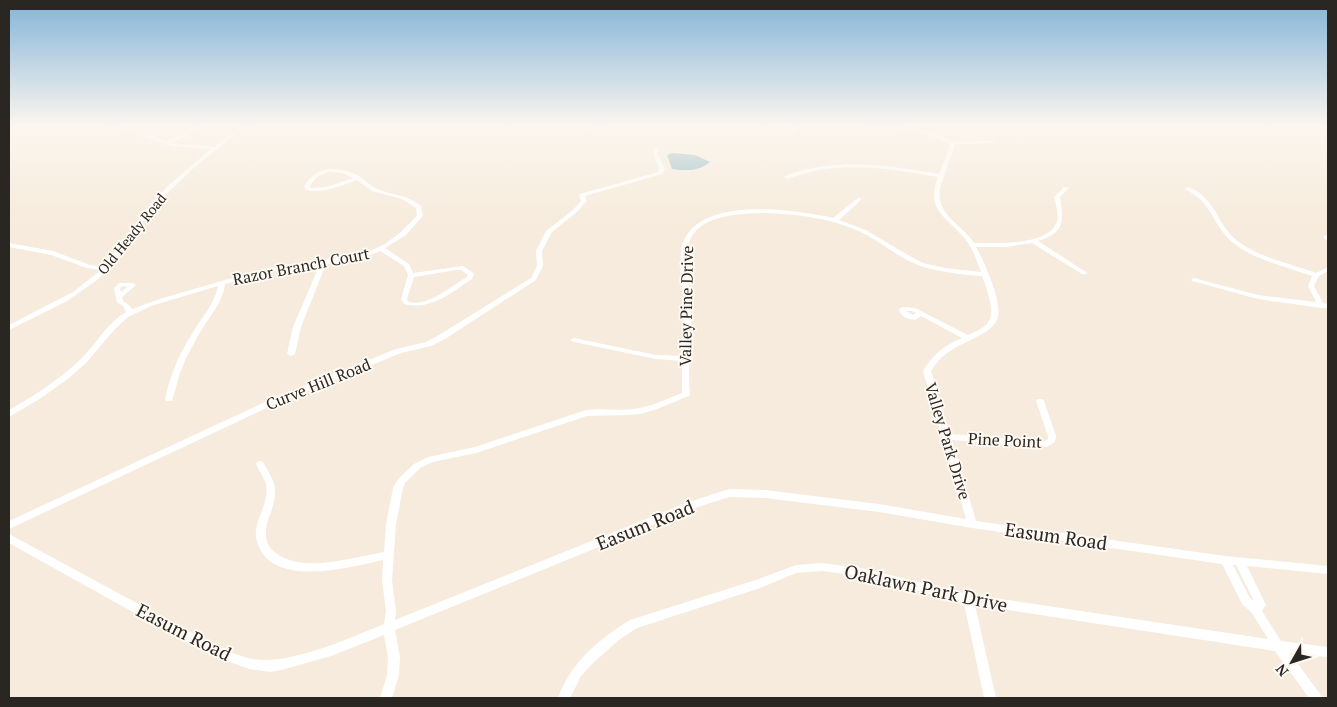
<svg xmlns="http://www.w3.org/2000/svg" width="1337" height="707" font-family="'PT Serif',serif">
<style>
.water{fill:#8eb5c1}
.lines{fill:none;stroke-linecap:round;stroke-linejoin:round}
.minor{fill:#fff;fill-rule:evenodd}
.labels{text-anchor:middle;stroke-width:4;stroke-linejoin:round;paint-order:stroke}
.far-street-label{font-size:14px;fill:#2a2621;stroke:#fef9f3}
.street-label{font-size:16px;fill:#2a2621;stroke:#fef9f3}
.near-street-label{font-size:19px;fill:#2a2621;stroke:#fef9f3}
</style>
<rect width="100%" height="100%" fill="#f6ebdc"/>
<path class="water" d="M672 153 695 155 710 162C700 171 686 171 672 169L667 155Z"/>
<g class="lines">
<path class="minor" d="M102 125C124 125 145 134 166 141L185 133 197 125H202L189 135 170 143 214 147 242 125H247L197 165 163 197 145 218 108 270 97 280 67 301 9 330V325L73 292 101 270 87 268 51 255 9 247V243L53 251 90 265 104 267 148 207 170 184 211 149 171 146 133 133Z
M598 125H608L581 131 579 130Z
M796 125H801L794 134H790V133Z
M864 125H889L922 129 934 132 954 142 996 141V142L994 143 955 144 940 188C936 216 961 223 974 243 995 243 1045 246 1056 224 1060 216 1056 205 1054 197L1064 187 1069 188 1060 197C1064 222 1065 232 1038 241L1086 272 1087 273 1086 274H1082L1032 243 1006 247H976C984 261 1004 305 997 320 992 330 982 334 973 339 955 347 941 354 931 371L950 434 1045 441 1048 439V436L1036 401 1037 399H1043L1044 401 1056 436 1055 442 1047 447 952 440 976 521 1225 556 1328 566V574L1247 566 1266 605 1262 611 1281 641 1328 647V657L1290 653 1320 694 1322 698H1309L1275 651 975 605 996 698H984L964 603 861 576 822 571 796 573 760 588 637 628 619 640 593 663 581 676 570 698H558C571 662 598 640 630 620L759 579 796 565 822 563 861 568 968 594 1268 639 1252 613 1242 604 1222 564 972 528 879 512 765 498 729 497 692 509 395 630 400 657 399 675 392 698H380L387 675 388 657 384 635 331 656 285 669 271 672 249 669 208 654 9 543V534L216 646C226 650 237 655 248 658 285 668 349 638 384 624L386 611 382 581 383 560C352 567 281 586 261 551 257 544 255 537 256 529 259 514 269 500 266 484 264 477 259 471 256 464L257 462 260 461 263 462C275 483 279 487 271 512 269 518 266 524 266 530 265 540 268 548 276 553 302 574 354 557 384 552L386 524 393 488 398 479 414 464 428 457 475 447 586 410C602 408 618 411 633 409 651 407 666 399 682 393V361L656 359 574 342 570 340 574 338 656 355 682 356C683 340 685 324 684 307 683 290 677 258 683 243 700 195 796 210 833 218L859 197 861 198V200L839 220 866 230 906 254 923 263 945 268 981 272C977 261 973 249 966 240 947 217 925 211 938 177 901 170 863 164 825 169 812 171 800 175 787 179L784 177C793 172 804 170 813 168 855 160 898 167 939 174L946 157 950 144C924 129 895 129 866 126ZM763 213C794 214 825 217 854 229 874 237 891 252 911 262 933 272 958 274 982 276 986 286 994 308 990 319 987 327 975 332 968 335L915 308 902 307 899 309C901 317 907 319 915 320L921 316 962 338C944 346 934 353 923 371L966 519 879 504 765 490 729 489 686 503 395 620 396 611 392 581 396 524 403 488 405 483 420 468 433 462 476 453 587 416 628 415 641 414 657 409 689 396 690 394C687 367 692 341 691 314 691 292 685 271 688 249 692 215 737 214 763 213ZM906 311H912L916 313 913 315ZM1233 565H1236L1254 601 1250 598Z
M655 148 659 149 657 153 665 169 662 174 585 196 587 201 577 212 552 232 542 251 543 266 536 280 445 339 431 346 401 353 271 406 9 529V521L265 402 396 349 426 342 439 335 531 278 537 266 536 251 546 231 573 210 581 201 579 195 580 194 658 172 659 169 653 153Z
M329 169C340 169 350 171 359 176 364 180 371 186 378 189 393 196 407 194 421 206L423 216 422 217 406 235 385 248 409 264 413 273 463 266 473 273 474 274 472 279C451 293 430 311 404 304L401 299 408 275 404 266 380 251C363 259 345 262 326 264L301 327 295 354 291 356 287 354 293 327 320 264 275 271 229 283 225 284 224 290 219 303 199 334 186 358 180 373 172 401H166L165 399C170 375 179 354 192 334 201 318 215 304 218 286L151 306 128 317 115 329 86 363 69 378 41 398 9 417V410C34 396 60 379 81 359 96 344 107 323 126 312L123 306 117 302 114 288 119 283H133L136 285 122 297 123 301 128 304 132 309 163 298 256 271 297 263 353 256 368 252 385 244 401 232 417 216 416 208 402 199 372 191 357 180C340 186 324 194 306 190L304 186C311 176 317 171 329 169ZM329 172 342 173 353 178 326 187 310 188V186C315 178 320 174 329 172ZM456 270H461L468 275 467 277C451 286 428 307 409 302L407 299 414 277ZM123 286 127 287 121 292 120 288Z
M1188 187C1214 196 1216 221 1234 238 1254 256 1290 264 1316 273L1328 267V271L1319 276 1314 286 1323 303 1328 304V308H1321L1258 299 1192 281 1191 280 1192 279 1194 278 1258 295 1316 302 1308 286 1312 276C1287 267 1251 259 1231 241 1212 224 1212 202 1186 190L1185 189Z
M1326 235 1328 236V241L1326 240 1323 237Z"/>
</g>
<linearGradient id="sky" x2="0" y2="1"><stop stop-color="#84b4d8"/><stop offset="0.56" stop-color="#fbf6ef"/><stop offset="1" stop-color="#fbf6ef" stop-opacity="0"/></linearGradient>
<rect width="1337" height="224" fill="url(#sky)"/>
<g class="labels">
<g class="far-street-label">
<text transform="translate(132 234) rotate(-51)" y="5">Old Heady Road</text>
</g>
<g class="street-label">
<text transform="translate(301 266) rotate(-11)" y="6">Razor Branch Court</text>
<text transform="translate(686 306) rotate(-89)" y="6">Valley Pine Drive</text>
<text transform="translate(318 384) rotate(-22)" y="6">Curve Hill Road</text>
<text transform="translate(1005 440) rotate(3)" y="6">Pine Point</text>
<text transform="translate(948 441) rotate(73)" y="6">Valley Park Drive</text>
</g>
<g class="near-street-label">
<text transform="translate(645 525) rotate(-22)" y="7">Easum Road</text>
<text transform="translate(1056 536) rotate(8)" y="7">Easum Road</text>
<text transform="translate(926 588) rotate(12)" y="7">Oaklawn Park Drive</text>
<text transform="translate(184 632) rotate(27)" y="7">Easum Road</text>
</g>
</g>
<rect width="1337" height="707" fill="none" stroke="#2a2621" stroke-width="20"/>
<g transform="translate(1292 662) rotate(231)" stroke="#fef9f3" stroke-width="4" paint-order="stroke">
<path d="M0-4L9 19L0 12L-9 19Z" fill="#2a2621"/>
<text y="-8" font-size="14" font-weight="bold" text-anchor="middle" fill="#2a2621">N</text>
</g>
</svg>
